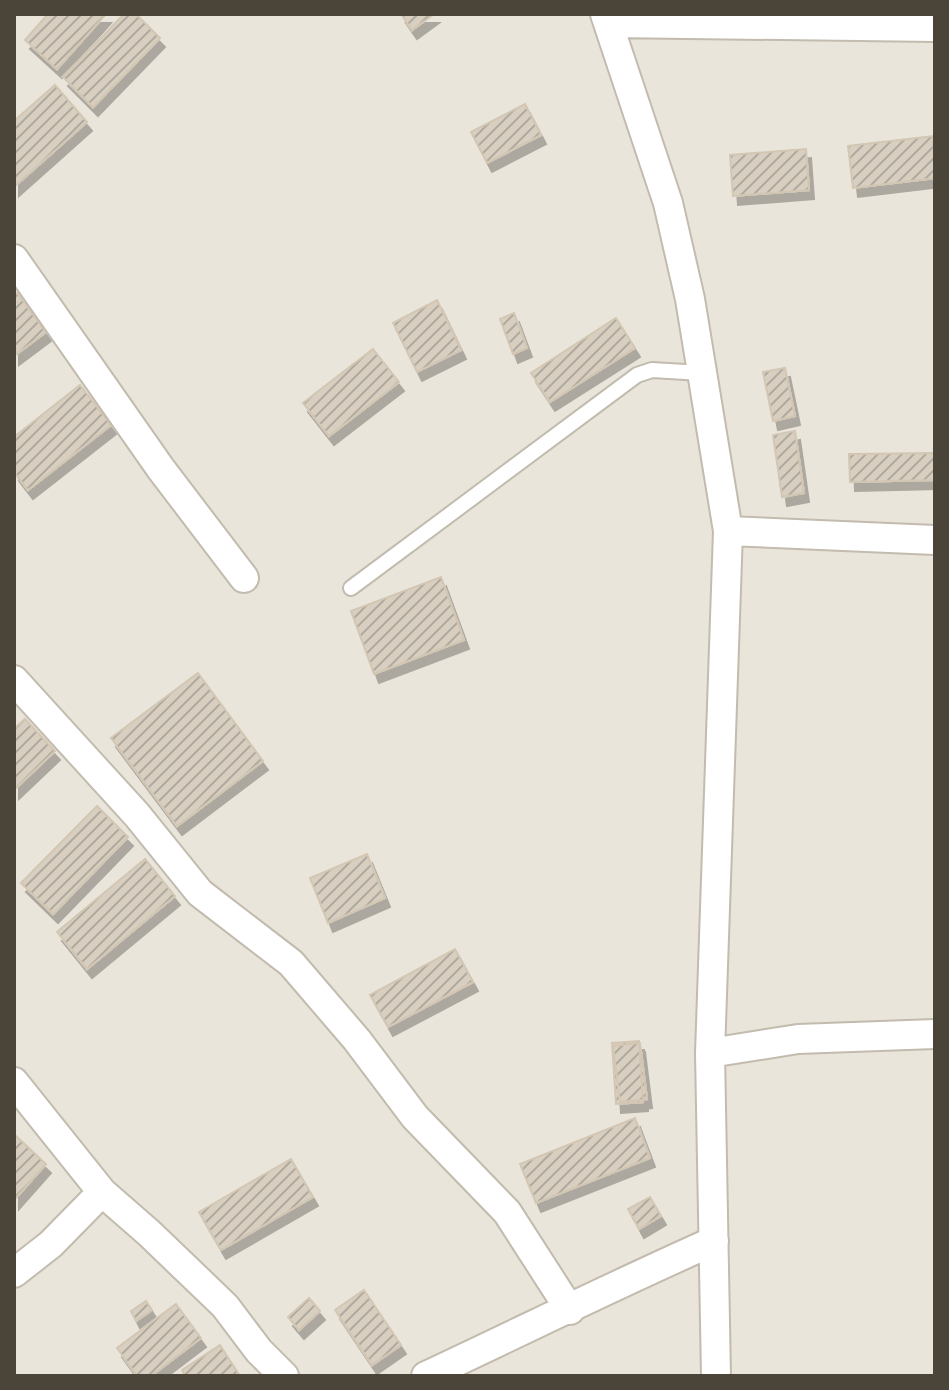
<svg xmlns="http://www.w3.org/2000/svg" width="949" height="1390" font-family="Helvetica,sans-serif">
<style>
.residential{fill:#eae5da}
.building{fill:url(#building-hatch);stroke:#d3c7b4;stroke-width:2;filter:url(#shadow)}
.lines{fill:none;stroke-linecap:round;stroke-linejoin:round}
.lane-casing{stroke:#c2bbae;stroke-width:18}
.street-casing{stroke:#c2bbae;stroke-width:32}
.lane{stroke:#fff;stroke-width:14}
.street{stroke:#fff;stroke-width:28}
</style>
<defs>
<pattern id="building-hatch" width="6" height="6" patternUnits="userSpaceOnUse" patternTransform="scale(2)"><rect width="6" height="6" fill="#d8cfc1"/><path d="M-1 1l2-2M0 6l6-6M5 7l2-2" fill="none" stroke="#b1aa9e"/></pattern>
<filter id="shadow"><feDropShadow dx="5" dy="9" stdDeviation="0" flood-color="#0004"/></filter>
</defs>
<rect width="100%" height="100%" fill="#f6f3ec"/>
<path class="residential" d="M14 14H935V1376H14Z"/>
<path class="building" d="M48 14H106L57 69 25 40Z
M124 14H136L160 38 93 107 63 77Z
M401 14H434L412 30Z
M55 85 87 122 14 187V121Z
M525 104 541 135 487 163 471 132Z
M933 136 935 178 853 188 848 146Z
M806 149 809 190 733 196 730 155Z
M17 293 46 332 14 356V295Z
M437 300 461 350 417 372 393 323Z
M514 313 527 348 513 354 500 319Z
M616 318 635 348 550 402 531 373Z
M373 349 399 382 329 436 303 403Z
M785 368 795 416 773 421 763 372Z
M80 385 111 425 28 490 14 472V437Z
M795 431 804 493 782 497 773 435Z
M935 453V480L850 482 849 454Z
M441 577 464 640 374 674 351 611Z
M198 673 263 761 177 826 111 738Z
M25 719 55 751 14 790V729Z
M97 806 128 837 53 914 21 883Z
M367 854 385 898 328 923 310 878Z
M145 859 175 896 87 969 57 932Z
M455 949 473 982 388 1027 370 995Z
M639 1041 643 1102 616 1104 612 1043Z
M640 1043 647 1099 620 1102 613 1046Z
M635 1118 650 1158 536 1203 520 1164Z
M15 1135 46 1164 14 1200V1136Z
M291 1159 313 1197 221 1250 199 1212Z
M650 1197 661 1216 639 1229 628 1209Z
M364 1290 401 1345 372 1365 335 1310Z
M309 1298 320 1311 299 1330 288 1317Z
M146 1301 152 1310 136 1321 131 1311Z
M176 1304 201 1338 151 1376H137L117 1348Z
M220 1345 240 1376H185L182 1370Z"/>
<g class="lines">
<defs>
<path id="lane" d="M351 588 637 375 652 370 702 373"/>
<path id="street" d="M605 14 668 203 690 299 728 531 710 1053 716 1376
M610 23 935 27
M14 259 161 469 244 578
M728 531 935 540
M14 680 137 815 200 893 291 963 357 1040 415 1117 507 1212 570 1310
M710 1053 798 1039 935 1034
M14 1082 102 1192
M14 1273 51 1244 102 1192 149 1233 225 1306 259 1351 284 1376
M426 1376C522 1331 617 1284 714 1241"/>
</defs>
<use href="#lane" class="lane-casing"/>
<use href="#street" class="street-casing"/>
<use href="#lane" class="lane"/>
<use href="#street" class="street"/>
</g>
<rect width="949" height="1390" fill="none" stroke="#4b4439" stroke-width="32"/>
</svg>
